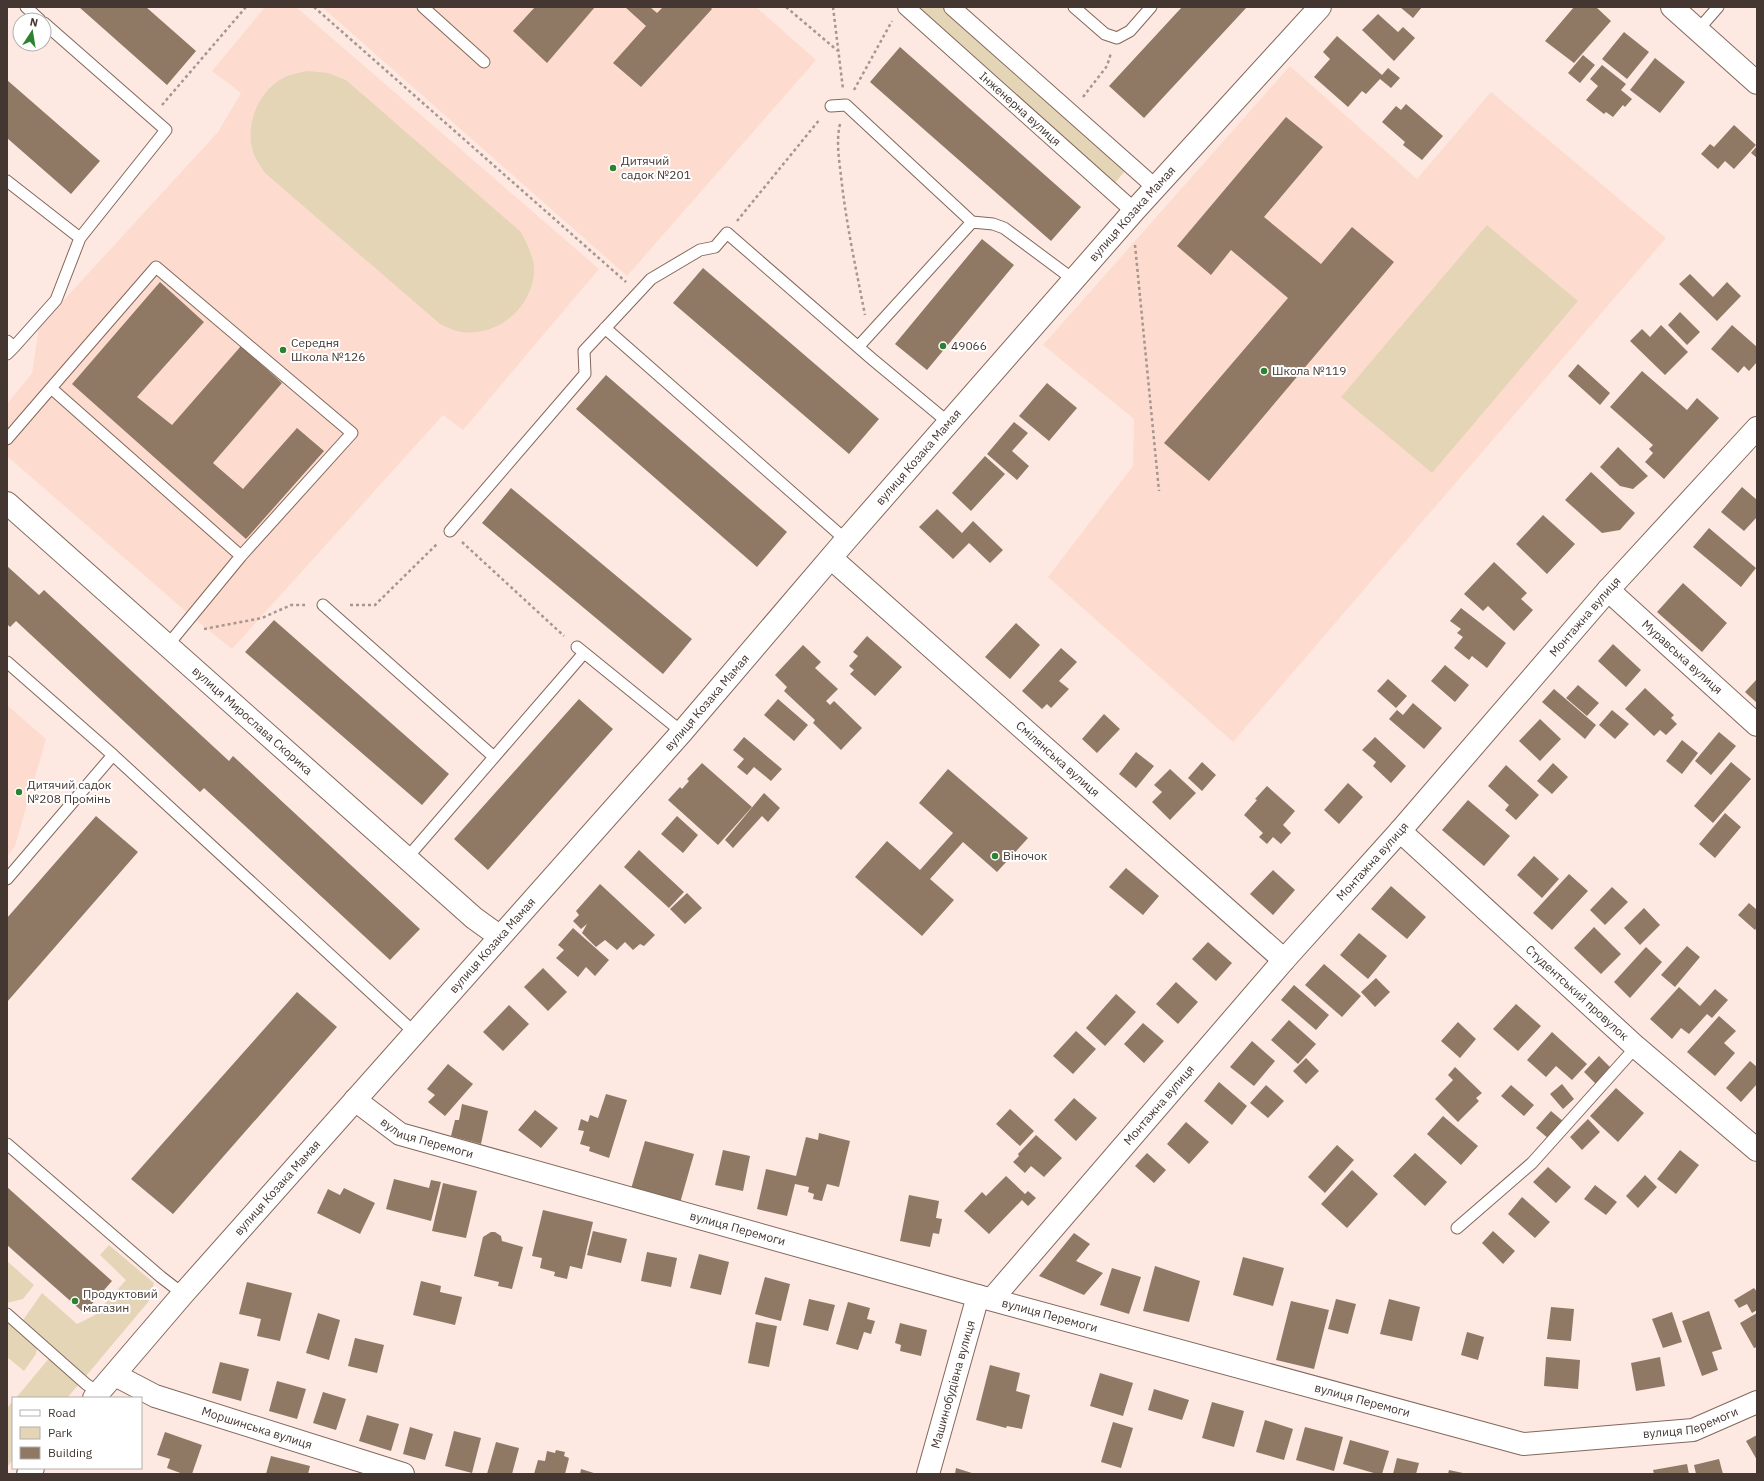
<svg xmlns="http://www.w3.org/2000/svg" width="1764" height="1481" font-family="'IBM Plex Sans',sans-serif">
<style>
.built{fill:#fddccf}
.green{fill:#e5d5b7}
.building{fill:#8f7965}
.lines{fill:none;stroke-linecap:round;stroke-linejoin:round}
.service-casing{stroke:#83675b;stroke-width:13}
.pedestrian-casing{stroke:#83675b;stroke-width:18}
.minor-casing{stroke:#83675b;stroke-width:24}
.tertiary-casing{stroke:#83675b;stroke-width:24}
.path{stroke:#a6968f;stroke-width:2.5;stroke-dasharray:3 3;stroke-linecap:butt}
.service{stroke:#fff;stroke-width:11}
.pedestrian{stroke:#fff;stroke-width:16}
.minor{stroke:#fff;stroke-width:22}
.tertiary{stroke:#fff;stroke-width:22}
.poi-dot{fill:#2d8230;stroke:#fff;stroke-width:1.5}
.labels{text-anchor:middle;stroke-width:4;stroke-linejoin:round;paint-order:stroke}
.street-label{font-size:12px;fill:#443732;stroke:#fff}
.poi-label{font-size:12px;fill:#443732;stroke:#fff;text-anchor:start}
</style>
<rect width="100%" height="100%" fill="#fde9e1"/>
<path class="built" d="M265 7H296L599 269 463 430 443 415 232 649 191 616 7 456V404L32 373 39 327 218 132 241 93 212 71Z
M322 7H756L816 60 627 276Z
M1290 66 1417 179 1491 92 1666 238 1233 742 1048 577 1133 466 1134 419 1043 345Z
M7 705 46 739 15 846 7 857Z"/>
<path class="green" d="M911 7H944L1127 169 1113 185Z
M308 71 328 73 346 80 521 232C527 244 535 258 534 273 531 309 497 337 461 332 454 331 447 327 440 324L265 173C262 168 258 163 255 157 242 127 259 86 290 75 296 73 302 72 308 71Z
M1487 225 1578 301 1432 473 1341 397Z
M109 1245 154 1283 149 1301 86 1376 23 1320 42 1293 77 1324 95 1315 126 1280 100 1255Z
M7 1261 34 1285 23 1299 7 1303Z
M7 1322 37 1347 36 1354 24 1371 7 1357Z
M50 1357 79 1384 67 1398H16Z
M13 1401V1460L7 1467V1408Z"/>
<path class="building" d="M79 7H146L196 51 167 85Z
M535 7H595L547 63 513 31Z
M625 7H650L657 13 663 7H710L712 9 641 87 613 63 646 26Z
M1182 7H1247L1144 118 1109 86Z
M1400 7H1422L1413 18Z
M1574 7H1596L1611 21 1574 63 1545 41Z
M1378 14 1398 32 1403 27 1415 38 1394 61 1362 30Z
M1624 32 1649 52 1627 79 1602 59Z
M1337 36 1382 75 1388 68 1400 78 1391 88 1380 79 1366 94 1362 91 1348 107 1314 77 1330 59 1323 52Z
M900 47 1081 207 1051 241 870 82Z
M1583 55 1595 65 1580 83 1568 73Z
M1655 58 1685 82 1660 113 1630 90Z
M1602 65 1626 84 1621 90 1632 99 1625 107 1623 105 1613 117 1606 112 1604 114 1586 100 1598 86 1590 79Z
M7 80 100 161 71 194 7 138Z
M1406 104 1443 136 1422 160 1403 145 1405 142 1382 122 1396 106 1401 110Z
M1286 117 1323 147 1264 217 1321 264 1352 227 1394 262 1209 481 1164 443 1288 298 1231 250 1211 275 1177 246Z
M1734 125 1756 145 1734 169 1725 161 1718 169 1701 154 1710 144 1714 147Z
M1757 146V158L1751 153Z
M982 239 1014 265 927 370 895 344Z
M703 268 879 419 849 454 673 303Z
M1690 274 1713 297 1727 282 1741 296 1717 321 1679 284Z
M160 282 204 322 137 397 172 425 241 346 282 383 213 463 243 489 297 428 324 451 246 539 72 384Z
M1680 312 1700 332 1687 345 1668 325Z
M1661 325 1688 352 1665 375 1630 341 1642 329 1650 337Z
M1732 325 1757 347V362L1749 371 1744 366 1738 373 1711 349Z
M1578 364 1610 393 1600 405 1568 376Z
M1642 371 1687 410 1697 398 1719 418 1664 479 1645 462 1653 453 1649 449 1653 445 1610 407Z
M606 375 787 532 757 567 576 409Z
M1047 383 1077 408 1049 441 1019 416Z
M1014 422 1028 433 1012 451 1029 466 1017 480 987 454Z
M1618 447 1648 476 1633 489 1620 486 1600 467Z
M985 456 1005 474 971 511 952 493Z
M1591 472 1635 513 1620 530 1602 533 1565 500Z
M1742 487 1757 500V517L1744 531 1721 512Z
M511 488 692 639 663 674 482 523Z
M937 509 962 533 973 521 1003 550 990 563 969 543 953 559 919 527Z
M1543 515 1575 544 1547 574 1516 544Z
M1709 528 1756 568 1741 587 1693 547Z
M1494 562 1527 593 1521 599 1533 610 1514 631 1488 606 1483 611 1464 594Z
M7 566 39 595 44 590 229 761 233 756 420 929 390 960 204 788 200 792 16 621 10 627 7 624Z
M1683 583 1727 623 1702 652 1657 612Z
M1461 608 1506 643 1487 668 1472 656 1469 660 1454 648 1463 637 1457 633 1461 629 1450 621Z
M274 620 449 774 422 805 245 652Z
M1016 623 1040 645 1010 679 985 657Z
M867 636 902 667 875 696 850 674 854 670 849 666 858 656 853 652Z
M1613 644 1641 670 1626 687 1598 661Z
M803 645 821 662 815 668 838 689 826 701 830 705 834 701 862 728 841 750 813 723 815 720 784 691 787 687 775 675Z
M1061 648 1077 662 1059 681 1069 689 1051 708 1047 704 1042 709 1022 691Z
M1445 665 1469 685 1455 702 1431 681Z
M1388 679 1407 696 1396 708 1377 691Z
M1757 679V703L1745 692Z
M1578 685 1599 703 1587 716 1566 698Z
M1645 688 1674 715 1671 718 1677 724 1666 735 1660 730 1654 736 1625 709Z
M1554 689 1596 725 1585 739 1542 702Z
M579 699 613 729 488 870 454 839Z
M778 699 808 725 794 741 764 715Z
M1413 703 1442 728 1424 749 1389 719 1397 710 1403 715Z
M1612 710 1629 724 1615 739 1599 725Z
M1104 714 1120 729 1097 753 1082 739Z
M1540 719 1561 739 1540 761 1519 741Z
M1719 732 1736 746 1711 775 1695 761Z
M744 737 782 769 771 781 754 767 747 775 737 767 744 759 733 750Z
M1375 737 1406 766 1391 783 1373 766 1376 762 1362 750Z
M1682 740 1698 753 1682 774 1666 761Z
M1136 752 1154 766 1136 788 1119 774Z
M1202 762 1216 775 1202 791 1188 778Z
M1731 762 1751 779 1713 823 1694 806Z
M702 763 752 807 718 845 668 800 680 787 682 789 689 781 687 779Z
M1553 763 1568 777 1552 794 1537 781Z
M1506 765 1539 795 1516 820 1505 810 1509 805 1488 786Z
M948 769 1028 838 997 872 963 842 930 879 954 900 922 936 855 877 887 841 920 870 953 833 919 803Z
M1170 769 1196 793 1170 820 1152 802 1162 792 1154 785Z
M1348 783 1363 797 1339 824 1324 810Z
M1267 786 1295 811 1283 825 1291 833 1281 844 1273 837 1267 844 1259 837 1263 833 1244 815 1257 800 1255 799Z
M764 793 780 808 768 822 762 816 733 848 725 840Z
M1468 800 1510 836 1484 866 1442 830Z
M1725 813 1741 827 1715 858 1699 844Z
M96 816 138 852 7 1002V918Z
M677 816 698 835 683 853 661 834Z
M639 850 684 892 669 908 624 867Z
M1534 856 1559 879 1542 898 1517 875Z
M1126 868 1159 896 1143 915 1109 887Z
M1273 870 1295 890 1273 915 1250 894Z
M1569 874 1588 891 1552 930 1533 913Z
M600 884 655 935 644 946 640 944 633 950 625 942 617 950 605 940 596 947 582 933 587 924 581 929 573 921 579 915 576 911Z
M1391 886 1426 917 1407 939 1371 909Z
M1612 887 1628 902 1605 925 1590 910Z
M687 893 702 908 685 924 670 909Z
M1749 903 1757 910V927L1755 930 1738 915Z
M1644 908 1660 925 1640 945 1624 928Z
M1594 927 1621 954 1601 974 1574 948Z
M573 928 609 960 595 976 586 967 578 977 556 958 564 950 558 945Z
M1359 933 1387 956 1368 979 1340 955Z
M1208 942 1232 963 1216 981 1192 959Z
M1687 946 1700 957 1675 987 1661 975Z
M1646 947 1662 962 1630 998 1614 982Z
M1324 964 1361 996 1342 1017 1305 985Z
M543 968 567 992 548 1011 524 987Z
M1376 978 1390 992 1375 1007 1361 992Z
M1176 982 1198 1002 1178 1024 1156 1004Z
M1294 985 1329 1015 1316 1030 1281 1000Z
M1679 987 1700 1006 1715 989 1728 1000 1712 1018 1707 1014 1689 1034 1681 1028 1672 1039 1650 1019Z
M297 992 337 1027 173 1214 131 1179Z
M1116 994 1136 1012 1105 1046 1086 1028Z
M1516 1004 1541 1026 1518 1051 1493 1029Z
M509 1005 529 1024 503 1051 483 1032Z
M1719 1016 1736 1031 1724 1043 1735 1053 1715 1076 1687 1052Z
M1289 1020 1316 1044 1298 1064 1271 1040Z
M1458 1022 1476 1039 1460 1058 1441 1041Z
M1143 1023 1164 1041 1144 1063 1124 1044Z
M1076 1031 1096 1049 1073 1074 1053 1056Z
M1552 1032 1587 1064 1572 1080 1556 1066 1546 1077 1527 1060Z
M1252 1041 1275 1061 1254 1086 1230 1067Z
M1599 1056 1612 1069 1597 1085 1584 1072Z
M1306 1058 1319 1071 1306 1084 1293 1071Z
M1750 1061 1757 1067V1084L1741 1102 1726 1088Z
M448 1064 473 1084 445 1116 428 1102 435 1095 427 1089Z
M1455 1067 1482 1093 1476 1098 1479 1101 1458 1122 1435 1099 1453 1080 1448 1075Z
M1219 1082 1247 1106 1232 1125 1204 1101Z
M1562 1084 1574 1099 1563 1109 1550 1094Z
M1266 1085 1284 1101 1268 1118 1250 1103Z
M1511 1085 1534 1105 1524 1116 1501 1096Z
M1616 1088 1644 1113 1618 1142 1590 1116Z
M606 1094 627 1100 609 1158 589 1151 590 1147 580 1144 584 1131 578 1130 581 1119 588 1122 590 1115 598 1118Z
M1074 1098 1097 1118 1076 1141 1054 1120Z
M462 1104 488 1111 481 1144 451 1136 455 1120H459Z
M1010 1109 1034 1131 1020 1146 996 1124Z
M535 1110 558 1128 541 1148 518 1130Z
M1551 1111 1564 1122 1549 1139 1536 1128Z
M1443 1116 1478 1146 1461 1165 1427 1134Z
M1588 1119 1600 1132 1582 1150 1570 1137Z
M1186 1122 1209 1142 1189 1164 1167 1144Z
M819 1133 850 1141 839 1187 827 1184 822 1201 813 1199 814 1194 808 1192 809 1187 795 1184 787 1216 757 1209 766 1169 796 1176 806 1137 818 1140Z
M1036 1135 1062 1158 1044 1177 1031 1166 1025 1173 1013 1162 1019 1156 1018 1154Z
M645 1141 694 1154 680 1203 631 1189Z
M1337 1145 1354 1160 1325 1193 1308 1177Z
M723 1150 750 1156 743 1191 715 1185Z
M1680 1150 1699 1165 1676 1194 1657 1179Z
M1147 1153 1166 1170 1154 1183 1135 1166Z
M1415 1153 1447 1182 1425 1206 1393 1176Z
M1548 1167 1571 1187 1556 1203 1533 1182Z
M1352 1170 1378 1194 1347 1228 1321 1204Z
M1645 1175 1657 1187 1638 1208 1626 1196Z
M1006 1176 1025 1194 1028 1191 1036 1198 1028 1206 1022 1200 989 1234 964 1211 982 1192 986 1196Z
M394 1179 429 1188 431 1180 441 1182 431 1221 386 1209Z
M443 1183 477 1191 466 1238 432 1231Z
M1595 1185 1617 1202 1606 1215 1584 1199Z
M7 1187 112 1281 84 1313 7 1245Z
M344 1188 375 1203 360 1234 317 1213 328 1189 340 1195Z
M909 1195 939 1201 936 1218 942 1219 939 1234 933 1233 930 1247 900 1241Z
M1522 1197 1550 1222 1535 1238 1508 1214Z
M543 1210 593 1222 582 1269 570 1266 567 1279 554 1276 555 1272 540 1268 542 1258 532 1256Z
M593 1231 627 1239 621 1263 587 1255Z
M1493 1231 1515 1251 1503 1264 1482 1243Z
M491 1232H495L501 1236 502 1241 523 1247 512 1289 498 1286 499 1282 474 1276 483 1237Z
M1074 1233 1090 1244 1076 1261 1103 1273 1084 1295 1039 1276Z
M647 1252 677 1258 671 1287 641 1281Z
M699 1254 729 1262 721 1295 690 1288Z
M1243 1257 1284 1268 1273 1306 1233 1295Z
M1155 1266 1200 1281 1189 1322 1143 1311Z
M1112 1268 1141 1277 1129 1314 1100 1305Z
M765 1277 790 1284 781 1321 755 1314Z
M421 1281 441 1286 440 1292 462 1297 455 1325 413 1315Z
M247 1282 292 1293 280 1341 257 1336 261 1319 239 1314Z
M1754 1288 1757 1292V1310L1752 1313 1747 1304 1739 1308 1734 1300Z
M809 1299 835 1305 828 1331 803 1325Z
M1336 1299 1356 1304 1348 1334 1328 1329Z
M1389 1299 1420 1307 1412 1341 1380 1334Z
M1291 1301 1329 1310 1314 1369 1276 1360Z
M848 1302 870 1308 867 1319 875 1321 871 1334 864 1332 858 1350 836 1344Z
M1551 1307 1574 1309 1571 1341 1547 1339Z
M1709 1311 1722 1349 1712 1352 1718 1370 1702 1376 1682 1321Z
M1672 1312 1682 1342 1663 1348 1652 1319Z
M318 1313 340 1320 329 1360 306 1353Z
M1757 1313V1347L1754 1348 1740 1323Z
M756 1322 777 1326 769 1367 748 1363Z
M900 1323 927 1330 921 1356 900 1351 901 1345 895 1343Z
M1467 1332 1484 1337 1478 1360 1461 1355Z
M355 1338 384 1345 377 1373 348 1366Z
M1546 1357 1580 1360 1578 1389 1544 1386Z
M1660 1357 1665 1386 1636 1391 1631 1363Z
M220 1362 249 1369 241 1401 212 1393Z
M990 1365 1020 1373 1016 1391 1030 1395 1022 1429 1007 1426 1006 1428 976 1420Z
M1100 1373 1133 1383 1123 1416 1090 1406Z
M277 1381 306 1389 297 1419 269 1411Z
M1154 1389 1189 1400 1182 1420 1148 1410Z
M323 1392 346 1399 336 1430 313 1423Z
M1212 1402 1244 1411 1234 1447 1202 1438Z
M367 1415 399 1424 391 1451 359 1441Z
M1265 1420 1293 1429 1284 1460 1256 1452Z
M1113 1422 1133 1428 1121 1468 1101 1462Z
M410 1427 433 1434 425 1460 403 1454Z
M1305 1427 1343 1437 1334 1471 1296 1460Z
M454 1431 481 1438 472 1473 445 1466Z
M165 1432 202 1445 192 1474H183L167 1468 170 1459 157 1455Z
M1757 1435V1460L1746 1441Z
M1350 1440 1389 1451 1382 1474H1377L1343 1464Z
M496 1442 519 1448 512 1474H487Z
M556 1450 565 1452 564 1456 569 1458 565 1474H534L538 1460 545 1461 547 1451 555 1453Z
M271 1456 310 1466 308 1474H266Z
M1397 1458 1419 1463 1416 1474H1393Z
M1719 1459 1723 1474H1696L1694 1465Z
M1687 1464 1689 1474H1654L1653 1470Z
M956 1468 975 1474H955Z
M581 1469 597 1474H580Z
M1449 1470 1463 1473V1474H1448Z"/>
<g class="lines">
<defs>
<path id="service" d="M26 7 40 20
M423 7 484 62
M1074 7 1105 34 1117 38 1130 31 1151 7
M1698 30 1718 7
M831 106 846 105 972 222 858 347
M7 181 80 238
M972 222 993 224 1004 228 1074 280
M605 328 846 540
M7 341 14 347 7 354
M14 347 56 300 80 238 166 130 44 23
M51 388 156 267 352 433 241 556
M7 439 51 388 241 556 167 646
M450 531 585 374 584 351 651 279 700 250 715 247 727 233 872 359 949 423
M323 605 494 757
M577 647 682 732
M7 662 113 755 7 879
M113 755 415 1033
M407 858 584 653
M7 1144 161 1277 183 1294
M1457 1228 1532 1163 1636 1047
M7 1314 86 1384 99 1393"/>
<g id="pedestrian">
<path id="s1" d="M906 7 1134 211"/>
<path d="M952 7 1155 187"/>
</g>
<g id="minor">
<path d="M1672 7 1757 83"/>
<path id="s2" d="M7 503 474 918 499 936"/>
<path id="s3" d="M831 558 1284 960"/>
<path id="s4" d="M1608 590 1757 725"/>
<path id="s5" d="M1400 831 1636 1047 1757 1150"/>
<path id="s6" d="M355 1100 400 1134 978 1296 1523 1444 1693 1430 1757 1402"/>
<path id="s7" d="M992 1299 1284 960 1400 831 1608 590 1757 428"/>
<path id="s8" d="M115 1375 155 1396 403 1474"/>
<path id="s9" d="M928 1474 978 1296"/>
</g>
<g id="tertiary">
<path id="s10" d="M94 1398 183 1294 682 732 846 540 1134 211 1320 7"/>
<path d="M28 1474 33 1468"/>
</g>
</defs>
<use href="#service" class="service-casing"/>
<use href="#pedestrian" class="pedestrian-casing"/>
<use href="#minor" class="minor-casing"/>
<use href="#tertiary" class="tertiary-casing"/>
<path class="path" d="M314 7 626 282
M786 7 838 51
M833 7 843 89
M854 90 892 21
M1083 97 1107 66 1111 53
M162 105 246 7
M840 124C836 141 839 159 841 176 846 223 856 269 865 315
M737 221 820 119
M1135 245 1159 491
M462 542 564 636
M350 605H375L438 543
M204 629 262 618 291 605H305"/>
<use href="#service" class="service"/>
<use href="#pedestrian" class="pedestrian"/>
<use href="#minor" class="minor"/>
<use href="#tertiary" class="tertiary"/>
</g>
<g class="poi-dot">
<circle cx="613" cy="168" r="4"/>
<circle cx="943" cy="346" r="4"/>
<circle cx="283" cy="350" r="4"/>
<circle cx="1264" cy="371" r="4"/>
<circle cx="19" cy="792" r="4"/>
<circle cx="995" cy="856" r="4"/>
<circle cx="75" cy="1301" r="4"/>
</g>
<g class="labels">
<g class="street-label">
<text dy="4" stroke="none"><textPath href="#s1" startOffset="153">Інженерна вулиця</textPath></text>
<text dy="4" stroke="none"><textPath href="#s10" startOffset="1575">вулиця Козака Мамая</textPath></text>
<text dy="4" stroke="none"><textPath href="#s10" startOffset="1251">вулиця Козака Мамая</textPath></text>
<text dy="4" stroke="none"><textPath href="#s7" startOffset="904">Монтажна вулиця</textPath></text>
<text dy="4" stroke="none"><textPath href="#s4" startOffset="100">Муравська вулиця</textPath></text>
<text dy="4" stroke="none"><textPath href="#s10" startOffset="927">вулиця Козака Мамая</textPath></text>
<text dy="4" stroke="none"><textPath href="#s2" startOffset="328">вулиця Мирослава Скорика</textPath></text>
<text dy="4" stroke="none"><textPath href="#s3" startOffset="303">Смілянська вулиця</textPath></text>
<text dy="4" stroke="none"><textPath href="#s7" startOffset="580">Монтажна вулиця</textPath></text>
<text dy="4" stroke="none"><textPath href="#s10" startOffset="603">вулиця Козака Мамая</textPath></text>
<text dy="4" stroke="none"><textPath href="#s5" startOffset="240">Студентський провулок</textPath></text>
<text dy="4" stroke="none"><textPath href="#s7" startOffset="256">Монтажна вулиця</textPath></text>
<text dy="4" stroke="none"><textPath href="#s6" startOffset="83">вулиця Перемоги</textPath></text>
<text dy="4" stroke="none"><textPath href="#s10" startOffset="279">вулиця Козака Мамая</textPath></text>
<text dy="4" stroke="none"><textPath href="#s6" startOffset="407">вулиця Перемоги</textPath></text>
<text dy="4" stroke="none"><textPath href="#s6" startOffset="731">вулиця Перемоги</textPath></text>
<text dy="4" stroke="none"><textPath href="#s9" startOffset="93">Машинобудівна вулиця</textPath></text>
<text dy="4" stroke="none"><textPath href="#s6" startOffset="1055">вулиця Перемоги</textPath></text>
<text dy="4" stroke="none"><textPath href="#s6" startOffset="1391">вулиця Перемоги</textPath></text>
<text dy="4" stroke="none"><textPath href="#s8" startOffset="152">Моршинська вулиця</textPath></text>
</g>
<g class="poi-label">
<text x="621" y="165">Дитячий<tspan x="621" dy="14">садок №201</tspan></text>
<text x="291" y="347">Середня<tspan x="291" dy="14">Школа №126</tspan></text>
<text x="951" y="350">49066</text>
<text x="1272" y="375">Школа №119</text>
<text x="27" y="789">Дитячий садок<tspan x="27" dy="14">№208 Промінь</tspan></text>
<text x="1003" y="860">Віночок</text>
<text x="83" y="1298">Продуктовий<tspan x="83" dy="14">магазин</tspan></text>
</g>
</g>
<rect width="1764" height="1481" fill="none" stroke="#443732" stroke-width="16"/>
<rect x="12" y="1397" width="130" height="72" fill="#ffffff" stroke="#b4afad"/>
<rect x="20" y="1410" width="20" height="6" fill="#ffffff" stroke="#b4afad"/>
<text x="48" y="1417" font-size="12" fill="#443732">Road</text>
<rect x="20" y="1427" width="20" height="12" fill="#e5d5b7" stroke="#b4afad"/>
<text x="48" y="1437" font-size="12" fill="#443732">Park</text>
<rect x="20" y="1447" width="20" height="12" fill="#8f7965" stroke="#b4afad"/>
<text x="48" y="1457" font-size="12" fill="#443732">Building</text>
<g transform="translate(32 32) rotate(12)"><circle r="19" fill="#ffffff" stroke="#b4afad"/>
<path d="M0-3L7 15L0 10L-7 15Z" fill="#2d8230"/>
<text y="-6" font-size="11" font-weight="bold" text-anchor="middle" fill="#443732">N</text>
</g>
</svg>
